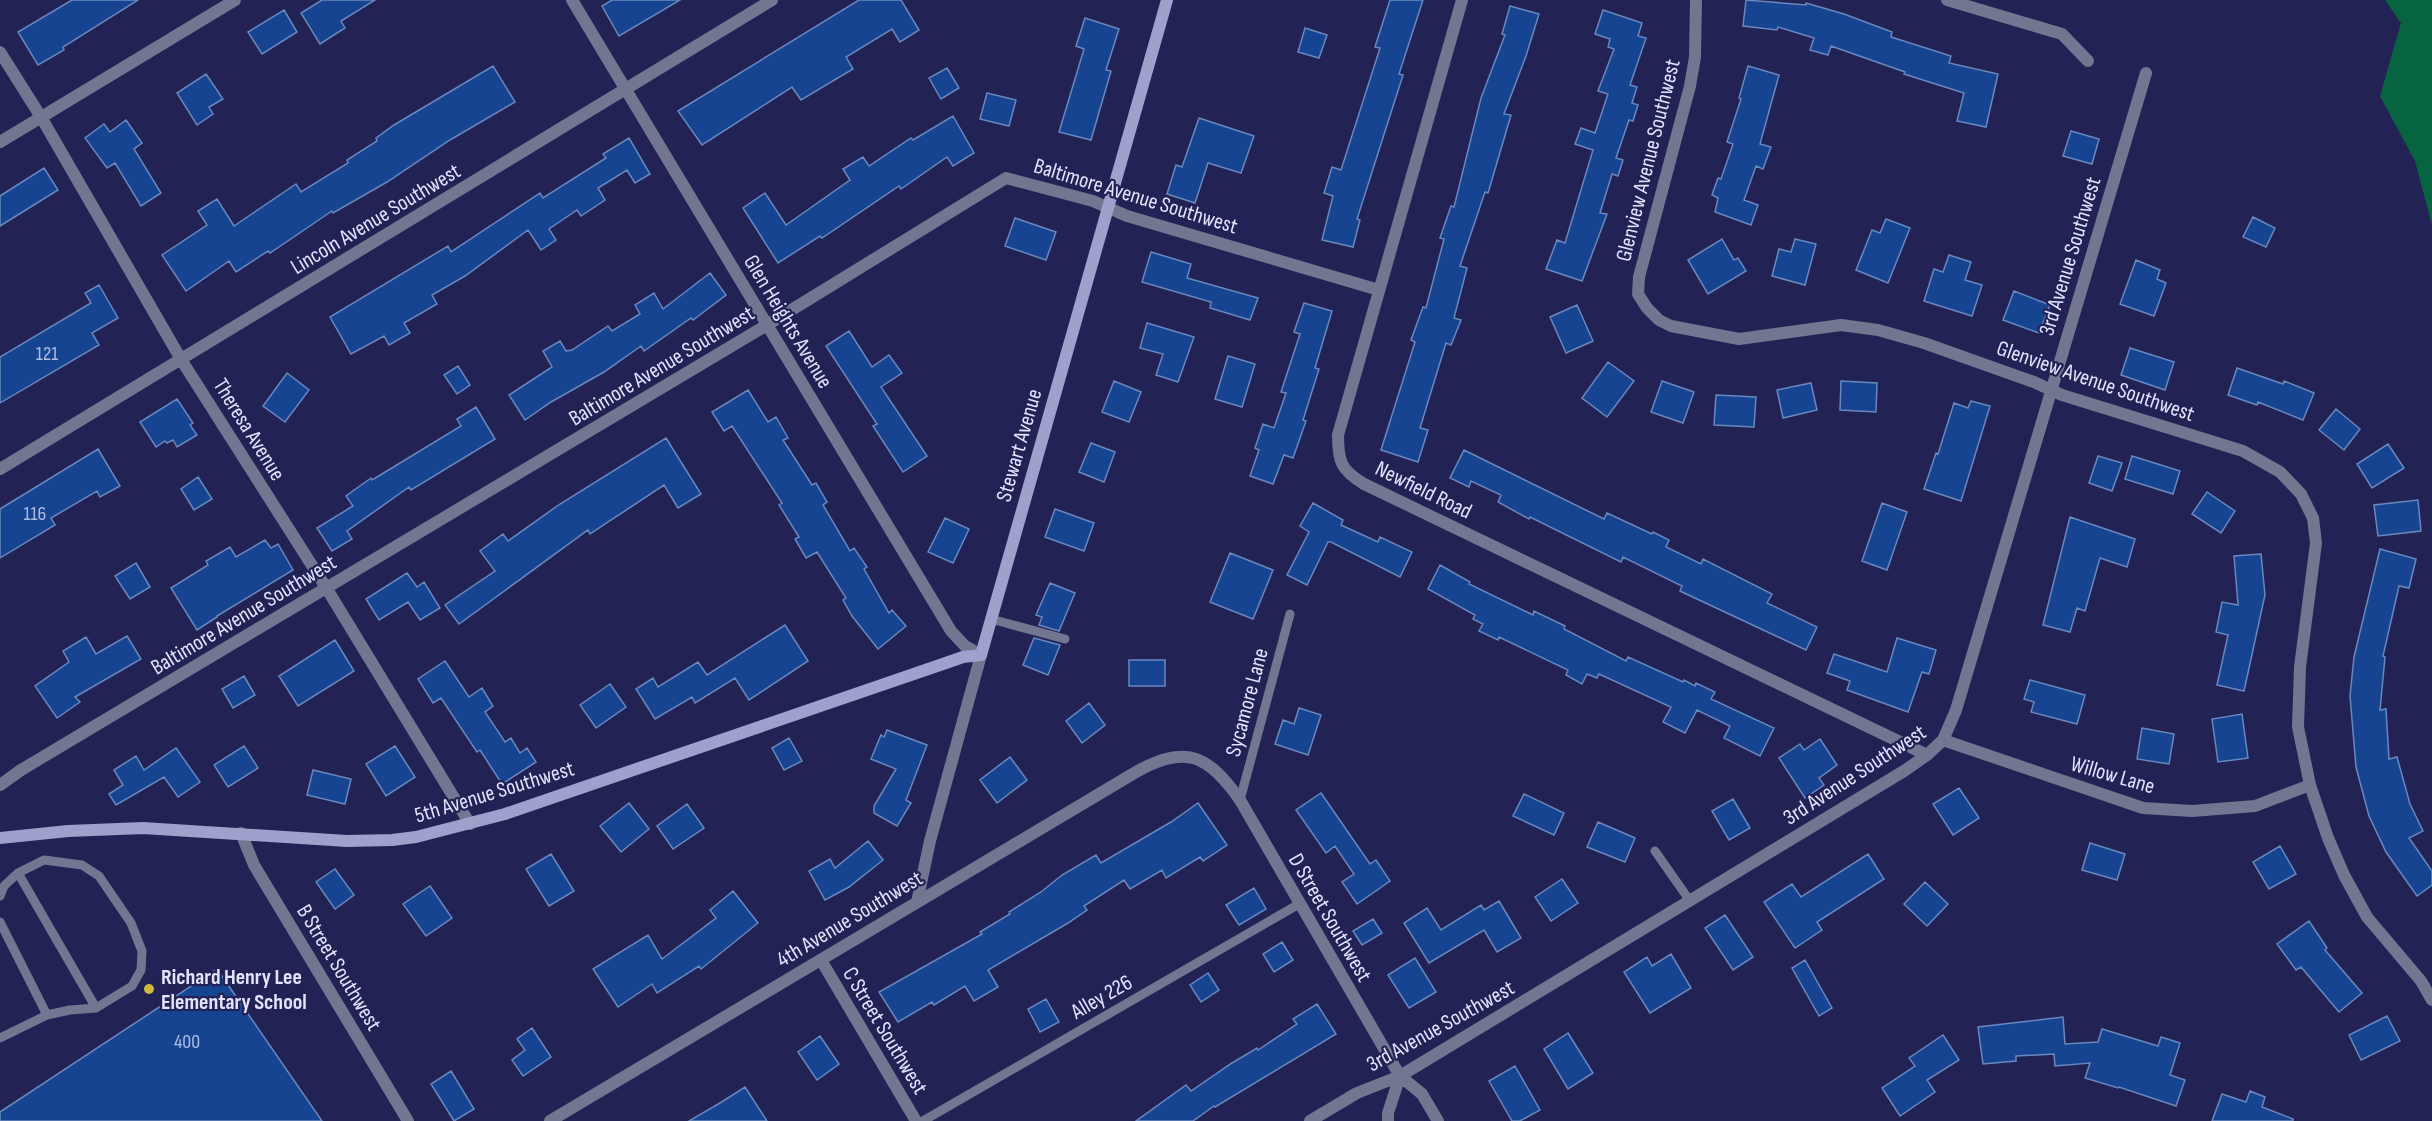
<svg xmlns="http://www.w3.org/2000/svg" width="2432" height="1121" font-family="'Sofia Sans Condensed',sans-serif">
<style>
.green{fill:#066441}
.building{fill:#174491;stroke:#6888be;stroke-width:1.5}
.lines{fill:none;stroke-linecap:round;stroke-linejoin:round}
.lane{stroke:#737690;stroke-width:9}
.street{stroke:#737690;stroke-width:12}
.secondary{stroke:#9da1cb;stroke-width:12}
.poi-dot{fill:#ccb938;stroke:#232255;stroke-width:2}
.labels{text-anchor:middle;stroke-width:4.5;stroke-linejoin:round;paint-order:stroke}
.number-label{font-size:20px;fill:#aebce3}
.street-label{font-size:22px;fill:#e1e4fe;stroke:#232255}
.poi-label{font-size:22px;font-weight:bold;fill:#e1e4fe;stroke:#232255;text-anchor:start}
</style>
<rect width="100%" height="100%" fill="#232255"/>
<path class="green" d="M2385 0H2432V225L2415 161 2380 96 2401 23Z"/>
<path class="building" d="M72 0H138L63 47 64 50 38 65 18 32Z
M322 0H375L341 21 345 28 320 44 301 13Z
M612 0H680L619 36 602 6Z
M859 0H901L919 30 900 42 892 29 846 57 853 69 801 100 792 87 702 145 678 111Z
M1390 0H1423L1399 74 1403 75 1357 219 1360 220 1353 247 1322 240 1333 196 1324 193 1332 167 1341 170 1380 48 1375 47Z
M1746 0 1806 5V3L1844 14 1892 32 1891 37 1951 56 1949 63 1998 74 1986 127 1957 121 1964 93 1904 74 1905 72 1831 46 1828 55 1810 50 1814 38 1778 27 1777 30 1743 26Z
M1510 6 1539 14 1526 56 1504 114 1511 115 1488 193 1485 192 1460 266 1467 268 1454 318 1461 320 1451 345 1446 343 1420 428 1428 430 1418 462 1381 450 1415 342 1411 340 1423 307 1426 308 1444 239 1440 238 1451 206 1454 207 1481 98 1505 35 1502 34Z
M284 10 297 32 262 54 248 32Z
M1603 10 1642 23 1638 36 1646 38 1630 85 1637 87 1632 103 1638 105 1633 121 1629 120 1616 158 1623 160 1618 176 1612 174 1600 213 1607 214 1582 281 1546 269 1557 240 1565 243 1593 150 1575 144 1581 128 1595 133 1608 94 1598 91 1614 49 1608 47 1610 39 1595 34Z
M1085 18 1119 29 1106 70 1111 71 1091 140 1059 132 1084 49 1076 46Z
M1305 28 1327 35 1319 58 1298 52Z
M493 66 515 102 450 140 387 182 333 213 332 211 270 253 268 251 236 272 229 261 186 291 162 255 207 225 198 211 217 199 234 226 296 184 301 192 348 163 347 160 377 141 376 138 394 125Z
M1748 66 1779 75 1760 144 1771 147 1763 169 1756 166 1744 200 1758 205 1751 225 1715 212 1718 198 1712 195 1718 178 1721 179 1733 144 1727 142 1741 99 1739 98Z
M947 68 959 88 941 99 929 78Z
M206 74 223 99 209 107 213 114 197 125 177 93Z
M987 93 1016 100 1009 126 980 119Z
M953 116 974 153 953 166 947 157 901 189 899 186 822 238 820 236 778 263 743 208 765 193 786 225 850 180 843 169 863 157 869 166 911 138 913 140Z
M1199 118 1254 136 1241 173 1208 163 1195 203 1167 194 1176 165 1182 167Z
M126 120 142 143 134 149 161 193 141 206 115 163 107 168 85 138 104 124 110 132Z
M2071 131 2099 139 2092 164 2063 156Z
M629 138 650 174 635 183 627 170 598 188 605 200 581 216 577 210 549 229 556 240 541 250 528 230 465 276 432 295 437 304 404 323 410 333 389 345 384 336 351 354 330 317 448 246 451 252 540 193 543 198 606 158 603 154Z
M44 168 58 190 0 226V196Z
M2253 217 2275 228 2266 247 2243 237Z
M1015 218 1056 232 1046 260 1005 246Z
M1886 219 1910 228 1888 283 1856 270 1872 230 1880 233Z
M1722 239 1734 260 1738 258 1746 271 1708 294 1688 260Z
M1795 239 1816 244 1805 285 1772 276 1779 249 1791 252Z
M1151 252 1191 264 1187 278 1258 298 1250 320 1210 308 1211 302 1142 282Z
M1949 255 1971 262 1965 280 1982 285 1972 316 1924 301 1934 269 1943 272Z
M2136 260 2160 270 2157 279 2166 283 2154 316 2120 304Z
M710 273 726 295 693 320 691 318 644 351 641 346 604 372 551 402 525 420 509 395 552 367 543 351 560 341 566 351 572 350 608 326 612 331 640 314 635 305 654 293 663 309Z
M99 285 118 318 92 333 99 345 0 403V357L91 303 85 293Z
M2014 291 2050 305 2039 333 2003 320Z
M1304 303 1332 311 1315 368 1319 369 1303 420 1306 421 1293 458 1284 455 1273 484 1250 476 1259 450 1255 448 1263 424 1274 428 1286 393 1281 392 1300 334 1294 332Z
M1577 305 1593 341 1566 353 1550 317Z
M1147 323 1194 337 1178 382 1156 375 1163 354 1140 348Z
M849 331 872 367 889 355 902 373 881 387 927 456 903 472 873 426 877 424 826 346Z
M2130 348 2174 362 2165 390 2121 375Z
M1228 356 1255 364 1242 407 1215 399Z
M1608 362 1634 381 1607 417 1582 398Z
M458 366 470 385 457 394 444 375Z
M2237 368 2283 384 2284 381 2314 393 2303 420 2258 402 2257 405 2228 395Z
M287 373 309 390 285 422 263 406Z
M1114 381 1141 392 1129 422 1102 412Z
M1662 381 1694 392 1683 423 1651 412Z
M1841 381 1877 383 1876 412 1840 410Z
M1811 383 1817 410 1783 418 1777 390Z
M748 390 768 422 776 417 788 438 783 440 812 485 816 483 827 502 823 505 850 551 854 548 867 567 864 569 889 613 892 610 906 626 878 649 852 616 843 600 846 598 817 552 806 558 795 539 799 537 779 505 782 503 732 426 724 431 712 412Z
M1716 395 1756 397 1754 427 1714 425Z
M177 399 193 423 190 425 197 435 177 447 173 440 167 443 165 441 156 447 140 422Z
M1971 401 1990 406 1961 501 1924 489 1936 453 1938 454 1954 403 1968 408Z
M476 407 495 439 411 490 409 487 347 531 352 539 332 551 317 528 353 506 346 496 371 478 372 480 382 474 461 426 457 419Z
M2336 409 2360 429 2344 450 2319 430Z
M666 438 701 494 678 508 664 485 590 534 588 530 459 624 445 605 495 571 480 551 503 534 508 541 560 504Z
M1091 443 1115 452 1104 482 1079 472Z
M2388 444 2404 468 2372 488 2357 464Z
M98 449 120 486 100 497 97 491 51 518 55 525 0 558V509Z
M1464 450 1604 519 1607 513 1652 534 1653 532 1669 540 1666 547 1701 564 1703 559 1772 594 1767 603 1817 627 1806 650 1680 591 1682 586 1623 557 1621 562 1530 517 1529 519 1498 502 1501 495 1471 481 1469 487 1450 478Z
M2098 456 2122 463 2112 491 2089 483Z
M2132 456 2180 471 2173 494 2125 479Z
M198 477 212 499 194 510 181 489Z
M2207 492 2235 511 2221 533 2192 514Z
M2418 500 2421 531 2378 536 2374 505Z
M1313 503 1343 520 1341 525 1378 542 1380 537 1412 552 1400 577 1331 542H1328L1307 585 1287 575 1309 532 1300 526Z
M1882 503 1907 512 1887 570 1862 561Z
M1055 509 1094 523 1084 551 1045 537Z
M2070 517 2135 539 2127 567 2100 558 2085 611 2077 608 2070 632 2043 625Z
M945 518 969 529 953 563 928 552Z
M265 540 271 548 278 544 293 570 217 616V617L197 630 171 588 208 565 206 561 230 547 236 557Z
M2380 549 2416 559 2409 588 2399 586 2383 656 2385 657 2380 710 2386 709 2389 759 2397 757 2410 804 2423 831 2409 838 2432 871V885L2417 896 2386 852 2369 816 2356 767 2350 696 2354 657Z
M1230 553 1273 570 1253 619 1210 602Z
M2261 554 2265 595 2244 691 2217 685 2228 635 2216 632 2222 602 2238 605 2234 556Z
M136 563 150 587 130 599 115 576Z
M1440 565 1470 582 1469 584 1533 615 1534 611 1565 626 1564 629 1626 661 1628 657 1683 682 1684 680 1695 686 1696 683 1715 692 1711 699 1774 728 1760 756 1724 738 1730 726 1697 710 1685 733 1663 722 1671 707 1599 674 1597 678 1587 674 1582 684 1566 675 1568 670 1499 637 1498 640 1479 631 1483 624 1473 619 1475 615 1428 589Z
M407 573 417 587 424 582 440 608 420 620 408 602 379 620 366 599Z
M1050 583 1075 593 1059 631 1039 625 1042 617 1036 615Z
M785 625 808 661 749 700 735 678 695 703 692 697 655 719 636 689 653 678 658 687 698 662 707 675Z
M127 636 141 659 75 697 80 702 57 718 35 686 69 662 63 651 86 637 96 654Z
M1034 638 1060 645 1048 675 1023 665Z
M1897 638 1936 650 1929 674 1922 672 1908 712 1847 690 1850 681 1827 673 1834 654 1887 672Z
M335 640 354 671 298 706 279 676Z
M1129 660H1165V686H1129Z
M445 661 469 697 482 688 493 706 485 712 505 742 511 738 520 753 527 748 536 762 502 784 480 750 477 752 441 698 433 703 418 679Z
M244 676 255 695 233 708 222 689Z
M2030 680 2085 695 2077 724 2031 712 2034 702 2024 699Z
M610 684 626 707 596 728 580 705Z
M1089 703 1105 725 1082 743 1066 721Z
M1299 708 1321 715 1308 755 1275 744 1283 720 1294 724Z
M2242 714 2248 758 2218 762 2212 719Z
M2142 728 2174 734 2169 764 2137 759Z
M887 730 927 745 906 800 911 803 897 826 874 813V806L896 769 871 759 881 735 884 737Z
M789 738 802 761 784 770 772 748Z
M1820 739 1837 765 1819 778 1824 785 1805 798 1779 758 1800 744 1804 750Z
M244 746 258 768 228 787 214 765Z
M395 746 415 777 386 796 366 764Z
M176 748 200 782 178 797 164 777 116 805 109 794 123 785 114 770 136 756 144 770Z
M1010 757 1027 780 997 803 980 780Z
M313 770 351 779 345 804 307 795Z
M1959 788 1979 818 1953 835 1933 804Z
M1321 793 1370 864 1376 860 1390 881 1357 904 1342 882 1354 874 1335 846 1326 853 1296 810Z
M1524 794 1564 813 1554 835 1513 816Z
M1733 799 1750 828 1729 840 1712 811Z
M629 803 649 829 621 852 600 826Z
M1198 803 1227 845 1203 861 1200 857 1166 878 1162 870 1130 889 1124 880 1084 906 1087 910 1068 923 988 970 998 987 974 1001 965 986 934 1005 932 1002 898 1022 879 992 982 934 980 932 1010 914 1009 912 1041 892 1062 875 1096 855 1101 863 1171 822Z
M687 804 704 828 673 849 657 826Z
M1598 822 1635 838 1625 862 1587 847Z
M868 841 883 860 849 887 825 900 809 871 830 859 835 868Z
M2090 843 2125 854 2117 880 2082 870Z
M2280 846 2296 874 2269 889 2253 862Z
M551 854 574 891 549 906 526 869Z
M1868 854 1884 879 1817 922 1822 930 1795 948 1764 902 1792 884 1801 897Z
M335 869 354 895 335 909 316 882Z
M1562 879 1578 903 1551 921 1535 897Z
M1925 882 1948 904 1927 926 1904 904Z
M430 886 452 918 426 936 403 904Z
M1254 888 1266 909 1239 925 1226 905Z
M733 891 758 923 701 969 699 966 657 993 652 984 618 1007 593 969 648 935 662 959 716 918 710 910Z
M1499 901 1521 938 1497 952 1484 930 1429 963 1404 923 1427 908 1441 930 1481 905 1484 910Z
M1725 915 1753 957 1733 970 1705 928Z
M1373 919 1382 933 1362 945 1353 931Z
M2309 921 2327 948 2325 950 2362 993 2339 1012 2301 967 2296 970 2277 944Z
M1282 942 1293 960 1274 972 1263 954Z
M1671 954 1691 988 1650 1013 1624 972 1647 957 1652 966Z
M1415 958 1436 992 1409 1008 1388 975Z
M1805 960 1832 1008 1819 1016 1792 968Z
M217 969 322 1121H0V1112Z
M1208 973 1219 990 1201 1002 1190 985Z
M1046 999 1059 1022 1040 1032 1028 1009Z
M1317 1004 1336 1034 1215 1107 1214 1106 1193 1121H1136L1186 1085 1191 1091 1232 1063 1257 1048 1258 1050 1297 1024 1293 1019Z
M2387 1016 2400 1041 2361 1060 2349 1035Z
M2063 1017 2065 1044 2098 1042 2102 1029 2158 1046 2161 1037 2180 1043 2170 1075 2185 1080 2176 1106 2119 1087 2118 1088 2085 1078 2090 1063 2055 1066 2054 1054 2016 1056V1061L1983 1064 1978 1027Z
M532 1028 551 1057 523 1076 512 1060 525 1050 517 1039Z
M1568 1033 1593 1073 1568 1089 1544 1049Z
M1943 1035 1959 1060 1927 1080 1935 1092 1900 1116 1882 1088 1915 1066 1909 1058Z
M820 1036 839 1064 817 1080 798 1052Z
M1515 1066 1540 1110 1520 1121H1512L1489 1081Z
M451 1071 474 1109 454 1121 431 1084Z
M745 1087 767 1121H689L720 1103Z
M2250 1091 2265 1097 2262 1107 2293 1119V1121H2212L2222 1094 2246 1102Z"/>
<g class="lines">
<path class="lane" d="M991 619 1065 639
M1240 800 1290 614
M1655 851 1690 901
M18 873 96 1008
M0 896 4 886 18 873 44 860 82 865 99 876 131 923 142 951 141 970 132 986 96 1008 70 1010 47 1015 0 1038
M0 922 47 1015
M923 1121 1299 904"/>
<path class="street" d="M572 0 951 631 965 646 981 655 930 841 917 902
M1462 0 1338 435C1338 462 1341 470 1364 484L1927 755
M1696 0 1695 57 1690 86 1639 277 1638 294 1647 308 1659 320 1671 326 1739 339 1841 325 1878 330 1924 343 2034 382 2062 395 2243 451 2280 472 2301 494 2313 518 2316 543 2300 667 2298 727 2310 785 2328 838 2344 875 2367 917 2421 981 2432 1000
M1947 0 2062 34 2088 61
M0 52 41 117 182 361 327 589 470 824
M0 142 235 0
M0 469 772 0
M1943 740 2143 808 2192 811 2255 806 2310 785
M0 785 21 770 767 325 1006 178 1093 201 1127 216 1379 290
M241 833 254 865 408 1121
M821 960 916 1121
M550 1121 1136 772C1186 743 1209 756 1240 800L1400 1076 1422 1094 1438 1121
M1310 1121 1357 1093 1400 1076 1904 771 1927 755 1943 740 1956 710 2146 73
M1388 1121V1113L1400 1076"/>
<path class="secondary" d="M0 838 68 831 143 828 347 841 392 840 416 837 505 814 940 665 963 657 981 655 1167 0"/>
</g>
<circle class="poi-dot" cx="149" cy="989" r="6"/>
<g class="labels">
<g class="number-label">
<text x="47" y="360">121</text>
<text x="35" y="520">116</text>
<text x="187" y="1048">400</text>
</g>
<g class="street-label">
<text transform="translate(1647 160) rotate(-76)" y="8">Glenview Avenue Southwest</text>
<text transform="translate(1136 195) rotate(17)" y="8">Baltimore Avenue Southwest</text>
<text transform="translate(375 218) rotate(-31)" y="8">Lincoln Avenue Southwest</text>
<text transform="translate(2069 256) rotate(-73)" y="8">3rd Avenue Southwest</text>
<text transform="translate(789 321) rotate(59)" y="8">Glen Heights Avenue</text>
<text transform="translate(661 365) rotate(-31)" y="8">Baltimore Avenue Southwest</text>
<text transform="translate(2096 380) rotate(19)" y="8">Glenview Avenue Southwest</text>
<text transform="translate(250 429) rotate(58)" y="8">Theresa Avenue</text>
<text transform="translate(1018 445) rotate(-74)" y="8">Stewart Avenue</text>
<text transform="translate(1424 489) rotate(26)" y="8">Newfield Road</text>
<text transform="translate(243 614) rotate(-31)" y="8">Baltimore Avenue Southwest</text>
<text transform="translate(1246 702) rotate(-75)" y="8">Sycamore Lane</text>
<text transform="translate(1854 774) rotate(-33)" y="8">3rd Avenue Southwest</text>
<text transform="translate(2113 774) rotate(16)" y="8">Willow Lane</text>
<text transform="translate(494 791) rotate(-17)" y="8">5th Avenue Southwest</text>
<text transform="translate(1331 917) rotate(60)" y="8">D Street Southwest</text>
<text transform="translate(849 918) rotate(-31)" y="8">4th Avenue Southwest</text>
<text transform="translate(340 967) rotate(59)" y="8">B Street Southwest</text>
<text transform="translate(1101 996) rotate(-30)" y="8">Alley 226</text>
<text transform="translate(1440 1025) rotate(-29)" y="8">3rd Avenue Southwest</text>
<text transform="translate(886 1030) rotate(59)" y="8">C Street Southwest</text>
</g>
<g class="poi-label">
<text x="161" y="984">Richard Henry Lee<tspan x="161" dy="25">Elementary School</tspan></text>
</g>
</g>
</svg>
